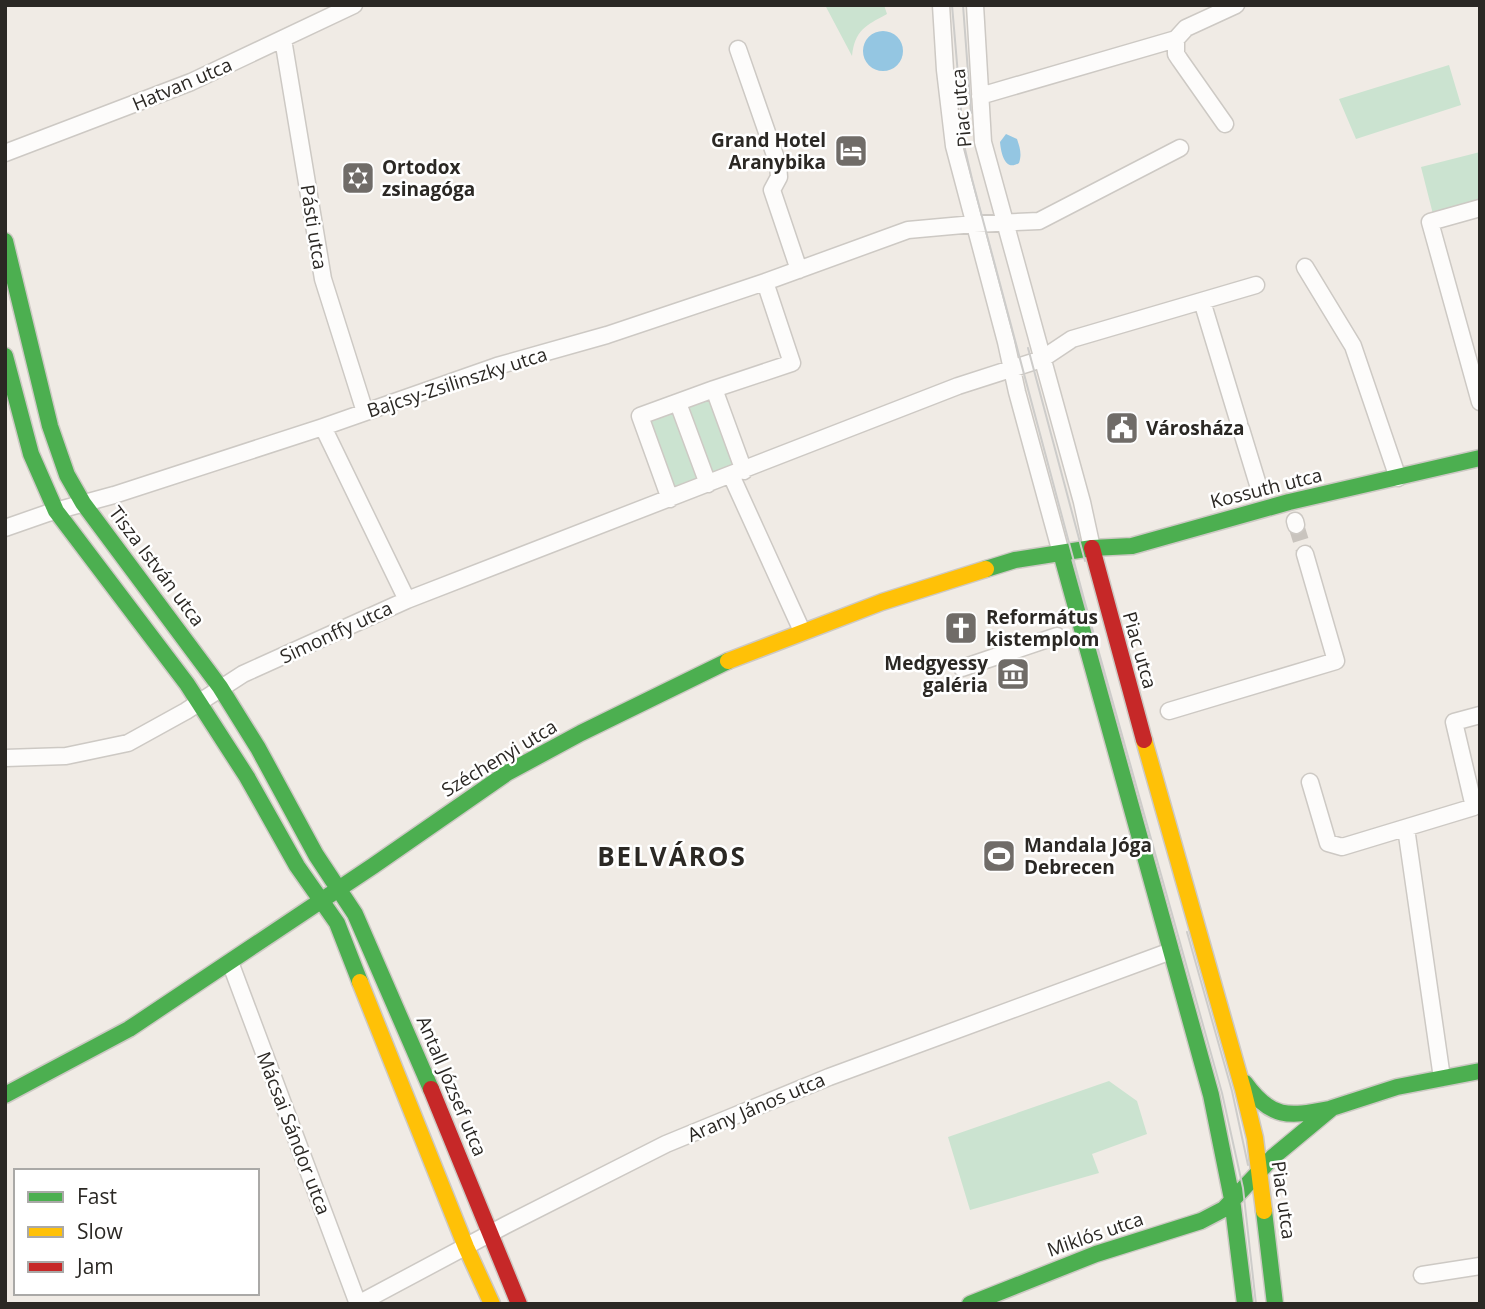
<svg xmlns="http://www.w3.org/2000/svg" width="1485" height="1309" font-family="'Open Sans',sans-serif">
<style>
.green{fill:#cbe3d0}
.water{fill:#94c6e2}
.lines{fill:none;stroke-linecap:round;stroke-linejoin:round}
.street-tunnel{stroke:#c9c4be;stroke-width:16;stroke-dasharray:16 8;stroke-linecap:butt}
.street-casing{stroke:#cdc9c4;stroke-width:19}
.fast-casing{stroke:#cdc9c4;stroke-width:19}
.slow-casing{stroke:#cdc9c4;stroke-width:19}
.jam-casing{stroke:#cdc9c4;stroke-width:19}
.street{stroke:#fdfcfb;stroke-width:16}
.fast{stroke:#4caf50;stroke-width:16}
.slow{stroke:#ffc107;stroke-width:16}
.jam{stroke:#c62828;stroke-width:16}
.tram{stroke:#cdccca;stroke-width:2}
.labels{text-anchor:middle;stroke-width:5;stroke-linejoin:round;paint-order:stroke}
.street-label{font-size:19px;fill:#2b2824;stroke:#fff}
.poi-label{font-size:19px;font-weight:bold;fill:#2b2824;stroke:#fff;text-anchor:start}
.district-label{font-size:26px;font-weight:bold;letter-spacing:2px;fill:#2b2824;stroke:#fff}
</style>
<rect width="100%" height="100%" fill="#f0ebe5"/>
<path class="green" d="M825 5H884L887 14C865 26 855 30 852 56Z
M1449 65 1461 105 1356 139 1339 99Z
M1480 152V216L1436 226 1421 167Z
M714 389 744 471 670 499 640 416Z
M1109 1081 1137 1101 1147 1134 1092 1154 1099 1173 970 1210 948 1137Z"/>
<path class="water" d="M863 51a20 20 0 1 1 40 0a20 20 0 1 1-40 0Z
M1006 134 1017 139C1020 148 1022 154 1019 163 1005 172 1001 153 1000 142Z"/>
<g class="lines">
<path class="street-tunnel" d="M1296 525 1305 554"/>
<defs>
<path id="street" d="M941 5 945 70 954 146 1006 342 1017 392 1061 553
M975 5 983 142 1082 502 1092 548
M283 39 323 279 365 412
M1176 39V54L1180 60 1225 124
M738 49 778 164 779 177 772 190 799 270
M980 96 1176 39 1186 28 1236 5
M5 153 191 82 354 5
M1480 208 1430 222 1480 402
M1305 267 1353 346 1398 478
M1202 301 1239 423
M714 389 792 363 765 282
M678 403 708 484
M323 427 407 600
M1241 429 1259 488
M731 475 802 631
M670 499 640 416 714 389 744 471
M1295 521 1296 525
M5 528 48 513 114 495 323 427 497 366 607 335 765 282 908 230 974 224 1039 221 1180 148
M962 668 1057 636
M1169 711 1336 661 1305 554
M5 758 66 756 128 743 186 711 243 674 407 600 958 386 1042 359 1072 339 1256 285
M1310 782 1328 843 1342 847 1474 807 1454 722 1480 715
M1406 828 1442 1078
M230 962 358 1304
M1422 1275 1480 1266
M358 1304 506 1225 666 1144 829 1077 1171 951"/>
<path id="fast" d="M5 241 50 426 67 475 83 503 220 687 258 748 316 855 355 914 431 1089
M5 356 31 454 56 511 187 684 247 777 297 866 337 923 360 982
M1061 553 1211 1095 1232 1199 1245 1304
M986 569 1015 560 1092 548 1132 546 1289 502 1480 458
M1245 1083C1271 1119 1288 1117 1329 1109
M5 1095 129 1029 373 866 507 773 581 733 728 661
M1264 1211 1275 1304
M970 1304 1096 1254 1201 1221 1224 1209 1273 1157 1332 1108 1397 1087 1480 1071"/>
<path id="slow" d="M728 661 882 602 986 569
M1144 740 1243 1089 1255 1138 1264 1211
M360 982 466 1247 492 1304"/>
<path id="jam" d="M1092 548 1144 740
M431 1089 519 1304"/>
</defs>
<use href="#street" class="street-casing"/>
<use href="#fast" class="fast-casing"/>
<use href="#slow" class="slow-casing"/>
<use href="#jam" class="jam-casing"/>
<use href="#street" class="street"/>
<use href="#fast" class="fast"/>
<use href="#slow" class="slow"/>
<use href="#jam" class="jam"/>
<path class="tram" d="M952 5 964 145 972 179 1084 599 1222 1093 1243 1188 1256 1304
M963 5 971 113
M1028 348 1085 561
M1187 932 1232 1091 1248 1165"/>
</g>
<defs>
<symbol id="hotel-square" viewBox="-11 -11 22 22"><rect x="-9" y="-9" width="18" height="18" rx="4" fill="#706c68" stroke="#fff"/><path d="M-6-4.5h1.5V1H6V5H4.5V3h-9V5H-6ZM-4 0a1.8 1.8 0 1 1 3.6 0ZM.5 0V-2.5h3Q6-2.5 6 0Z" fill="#fff"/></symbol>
<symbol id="synagogue-square" viewBox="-11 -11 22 22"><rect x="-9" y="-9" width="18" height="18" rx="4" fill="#706c68" stroke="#fff"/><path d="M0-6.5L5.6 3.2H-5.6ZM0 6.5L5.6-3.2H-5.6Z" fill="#fff"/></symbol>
<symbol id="civic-square" viewBox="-11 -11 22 22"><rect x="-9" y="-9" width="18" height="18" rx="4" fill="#706c68" stroke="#fff"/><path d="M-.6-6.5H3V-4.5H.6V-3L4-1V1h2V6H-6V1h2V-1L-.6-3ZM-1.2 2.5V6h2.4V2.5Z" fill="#fff"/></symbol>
<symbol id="church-square" viewBox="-11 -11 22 22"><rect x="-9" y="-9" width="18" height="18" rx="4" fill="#706c68" stroke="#fff"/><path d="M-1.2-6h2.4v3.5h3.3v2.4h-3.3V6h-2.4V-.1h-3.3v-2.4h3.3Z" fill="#fff"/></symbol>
<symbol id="museum-square" viewBox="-11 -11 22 22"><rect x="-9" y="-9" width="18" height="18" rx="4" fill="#706c68" stroke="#fff"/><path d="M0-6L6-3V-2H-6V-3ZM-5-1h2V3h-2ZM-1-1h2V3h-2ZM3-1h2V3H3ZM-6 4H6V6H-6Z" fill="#fff"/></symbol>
<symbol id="stadium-square" viewBox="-11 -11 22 22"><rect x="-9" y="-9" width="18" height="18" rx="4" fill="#706c68" stroke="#fff"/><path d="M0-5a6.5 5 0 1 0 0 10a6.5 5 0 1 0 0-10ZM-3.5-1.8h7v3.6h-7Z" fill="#fff"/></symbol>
</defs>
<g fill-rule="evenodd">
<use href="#hotel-square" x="832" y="132" width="38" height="38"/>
<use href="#synagogue-square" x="339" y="159" width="38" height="38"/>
<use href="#civic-square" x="1103" y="409" width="38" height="38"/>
<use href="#church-square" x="942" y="609" width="38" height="38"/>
<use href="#museum-square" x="994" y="655" width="38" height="38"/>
<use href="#stadium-square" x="980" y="837" width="38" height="38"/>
</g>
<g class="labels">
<g class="street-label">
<text transform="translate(182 84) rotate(-23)" y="7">Hatvan utca</text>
<text transform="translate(961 108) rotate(-95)" y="7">Piac utca</text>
<text transform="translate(314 227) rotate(81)" y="7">Pásti utca</text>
<text transform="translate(457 382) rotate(-18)" y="7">Bajcsy-Zsilinszky utca</text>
<text transform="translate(1266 488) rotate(-14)" y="7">Kossuth utca</text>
<text transform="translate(157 566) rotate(53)" y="7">Tisza István utca</text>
<text transform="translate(336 632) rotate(-25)" y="7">Simonffy utca</text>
<text transform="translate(1140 650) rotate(74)" y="7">Piac utca</text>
<text transform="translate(499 758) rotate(-31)" y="7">Széchenyi utca</text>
<text transform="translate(452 1086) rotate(67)" y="7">Antall József utca</text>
<text transform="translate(756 1107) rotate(-23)" y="7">Arany János utca</text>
<text transform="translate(294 1133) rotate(69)" y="7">Mácsai Sándor utca</text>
<text transform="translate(1284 1200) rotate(82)" y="7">Piac utca</text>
<text transform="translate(1095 1234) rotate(-19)" y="7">Miklós utca</text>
</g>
<g class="poi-label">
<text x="826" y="147" text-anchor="end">Grand Hotel<tspan x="826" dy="22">Aranybika</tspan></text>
<text x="382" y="174">Ortodox<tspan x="382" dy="22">zsinagóga</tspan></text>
<text x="1146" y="435">Városháza</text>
<text x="986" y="624">Református<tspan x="986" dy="22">kistemplom</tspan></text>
<text x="988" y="670" text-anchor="end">Medgyessy<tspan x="988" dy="22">galéria</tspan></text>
<text x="1024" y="852">Mandala Jóga<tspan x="1024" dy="22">Debrecen</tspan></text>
</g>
<g class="district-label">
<text x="672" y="866">BELVÁROS</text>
</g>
</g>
<rect width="1485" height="1309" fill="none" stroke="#2b2824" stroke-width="14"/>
<rect x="14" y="1169" width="245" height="126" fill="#ffffff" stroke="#aaa9a7" stroke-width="2"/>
<rect x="28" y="1192" width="35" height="10" fill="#4caf50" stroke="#aaa9a7" stroke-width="2"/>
<text x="77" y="1204" font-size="21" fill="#2b2824">Fast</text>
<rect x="28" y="1227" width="35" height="10" fill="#ffc107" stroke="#aaa9a7" stroke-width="2"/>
<text x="77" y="1239" font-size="21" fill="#2b2824">Slow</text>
<rect x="28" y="1262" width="35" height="10" fill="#c62828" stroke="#aaa9a7" stroke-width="2"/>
<text x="77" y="1274" font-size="21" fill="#2b2824">Jam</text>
</svg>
